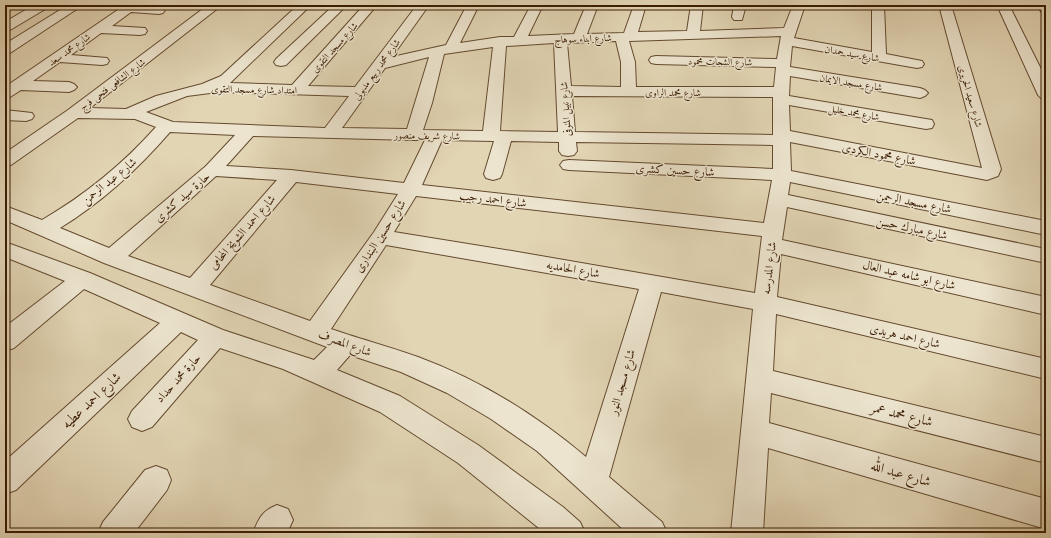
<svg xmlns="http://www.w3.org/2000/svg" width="1051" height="538" font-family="'Libre Caslon Text',Amiri,serif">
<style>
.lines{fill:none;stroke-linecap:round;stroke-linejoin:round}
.minor-casing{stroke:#644a2f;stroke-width:2}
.minor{fill:#ece4ce;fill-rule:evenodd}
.labels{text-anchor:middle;stroke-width:3;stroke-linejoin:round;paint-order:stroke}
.far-street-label{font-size:10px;fill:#3a1c03;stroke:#ece4ce}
.street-label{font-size:12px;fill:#3a1c03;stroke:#ece4ce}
.near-street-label{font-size:14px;fill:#3a1c03;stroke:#ece4ce}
</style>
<rect width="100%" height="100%" fill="#e2d5b4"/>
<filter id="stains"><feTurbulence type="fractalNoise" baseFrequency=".005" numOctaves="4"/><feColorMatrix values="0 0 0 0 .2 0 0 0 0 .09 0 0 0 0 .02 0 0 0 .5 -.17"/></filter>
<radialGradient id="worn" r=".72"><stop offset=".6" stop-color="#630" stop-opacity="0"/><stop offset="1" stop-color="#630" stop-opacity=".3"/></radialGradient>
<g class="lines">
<defs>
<path id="minor" d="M34 5H49L47 8 10 30 5 31V22Z
M68 5H83L10 53 5 54V44Z
M125 5 159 6 163 7 165 10 163 13 159 14 131 12 112 26 145 28 147 31 145 34 140 35 101 33 71 55 107 58 109 61 107 64 102 65 60 62 33 81 69 82 74 84 77 87 74 90 69 92 21 90 10 97 5 99V87Z
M208 5H222L90 108 126 109 156 96 202 84 221 76 298 5H311L230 83 292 85 364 5H377L308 86 355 87 417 5H429L392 57 446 45 467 5H479L460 43 500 37H514L531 5H543L528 36 574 34 586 5H598L587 34 624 33 634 5H646L638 32 687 31 691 5H703L700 31 784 28 793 5H805L794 38 872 52V5H884L886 54 922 61 924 64 922 67 917 68 792 46 790 67 920 88 925 90 928 93 925 96 920 98 790 76 789 96 926 119 932 120 934 124 932 128 926 129 789 105 790 131 982 168 939 5H951L1001 169 998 176 987 180 790 142 791 171 1046 221V235L790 182 788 195 1046 249V263L787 207 782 240 1046 297V315L781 254 777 297 1046 359V379L776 314 773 371 1046 437V463L771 393 769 423 1046 499V529L768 448 763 533H731L753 309 661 292 609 477 662 522 667 533H627L537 451 491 419 447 393 401 372 350 355 337 370 400 396 478 445 563 507 580 522 585 533H545L458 463 380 412 283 369 220 348 152 427 142 431 132 427 128 419 132 411 198 340 181 332 16 490 5 494V461L160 323 84 289 14 348 5 351V327L65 281 5 257V242L90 273 223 330 314 360 327 347 104 263 5 220V206L42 220C85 195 123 164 156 127L135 119 78 118 11 165 5 166V153L68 110ZM781 36 777 59 656 56 651 57 649 60 651 63 656 64 776 67 774 87H636L635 62 629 41ZM616 41 621 62V87L571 86 567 43ZM554 43 558 132 500 131 506 46ZM493 47 483 131 423 130 432 103 444 54ZM429 57 407 129 342 128 385 68ZM218 92 349 96 325 128 173 122 146 112 187 96ZM572 96 773 97V135L575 132ZM170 132 235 135 206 166 109 248 60 228C102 202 138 169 170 132ZM253 136 413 140H425L404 183 291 170 226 166ZM442 140 494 141 484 174 486 178 493 180 500 178 502 174 511 141 559 142V151L562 155 568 156 574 155 577 151 576 142 773 145V169L569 160 563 161 560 165 563 169 569 170 772 180 764 223 422 185ZM216 176 277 180 190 278 128 256ZM296 182 398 194 374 232 310 321 210 285ZM416 196 762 236 755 293 512 251 394 232ZM386 245 639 289 586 457C536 415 480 380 418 357 390 347 360 339 331 329Z
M334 5H347L286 65 281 66 276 65 274 62 276 59Z
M734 5H746L742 20H734L732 17Z
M997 5H1009L1046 79V100L1041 98 1038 95Z
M1037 5H1046V14L1042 13Z
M5 110 32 113 34 116 32 119 26 121 5 120Z
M156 466 167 470 171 480 167 490 134 533H98L103 522 145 470Z
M277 505 288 509 293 520 287 533H253C259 518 262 511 277 505Z"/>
</defs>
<use href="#minor" class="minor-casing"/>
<use href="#minor" class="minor"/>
</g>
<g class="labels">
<g class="far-street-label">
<text transform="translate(583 38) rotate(-2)" y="4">شارع ابناء سوهاج</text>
<text transform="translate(334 47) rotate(-48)" y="4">شارع مسجد التقوى</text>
<text transform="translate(69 49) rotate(-35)" y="4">شارع محمد سعد</text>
<text transform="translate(852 53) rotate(10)" y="4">شارع سيد حمدان</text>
<text transform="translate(720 61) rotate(1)" y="4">شارع الشحات محمود</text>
<text transform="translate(376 69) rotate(-54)" y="4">شارع محمد ربيع مدبولى</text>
<text transform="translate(851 82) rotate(9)" y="4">شارع مسجد الايمان</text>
<text transform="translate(112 84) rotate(-37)" y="4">شارع الشافعى فتحى فرج</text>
<text transform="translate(254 89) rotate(1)" y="4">امتداد شارع مسجد التقوى</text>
<text x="673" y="96">شارع محمد الراوى</text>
<text transform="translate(971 96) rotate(74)" y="4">شارع سعيد الحريرى</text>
<text transform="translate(565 109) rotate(-94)" y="4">شارع نبيل المنوفى</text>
<text transform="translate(854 112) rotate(10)" y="4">شارع محمد خليل</text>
<text transform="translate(427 135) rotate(1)" y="4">شارع شريف منصور</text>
</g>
<g class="street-label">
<text transform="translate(879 154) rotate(11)" y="4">شارع محمود الكردى</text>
<text transform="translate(675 170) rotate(3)" y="4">شارع حسين كشرى</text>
<text transform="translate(109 181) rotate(-39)" y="4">شارع عبد الرحمن</text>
<text transform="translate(182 197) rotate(-41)" y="4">حارة سيد كشرى</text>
<text transform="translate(493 199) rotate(7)" y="4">شارع احمد رجب</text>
<text transform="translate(914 202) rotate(11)" y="4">شارع مسجد الرحمن</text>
<text transform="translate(912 228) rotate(12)" y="4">شارع مبارك حسن</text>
<text transform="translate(242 232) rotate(-49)" y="4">شارع احمد الشويخ المحامى</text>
<text transform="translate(380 236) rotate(-57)" y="4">شارع حسين البندارى</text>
<text transform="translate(769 268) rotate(-83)" y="4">شارع المدرسه</text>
<text transform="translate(573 269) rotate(10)" y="4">شارع الحامديه</text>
<text transform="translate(909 275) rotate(13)" y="4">شارع ابو شامه عبد العال</text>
<text transform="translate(905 336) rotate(13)" y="4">شارع احمد هريدى</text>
<text transform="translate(345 343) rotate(20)" y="4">شارع المصرف</text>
<text transform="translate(178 378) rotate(-48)" y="4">حارة محمد حداد</text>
<text transform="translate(622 382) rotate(-74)" y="4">شارع مسجد النور</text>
</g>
<g class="near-street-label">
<text transform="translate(91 400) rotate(-43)" y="5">شارع احمد عطيه</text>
<text transform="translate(902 414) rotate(14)" y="5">شارع محمد عمر</text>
<text transform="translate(901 473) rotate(16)" y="5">شارع عبد الله</text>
</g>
</g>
<rect width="1051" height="538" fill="none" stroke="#e2d5b4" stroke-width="20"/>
<rect x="6" y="6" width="1039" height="526" fill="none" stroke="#3a1c03" stroke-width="2"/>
<rect x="10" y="10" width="1031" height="518" fill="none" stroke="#3a1c03"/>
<rect width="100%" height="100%" filter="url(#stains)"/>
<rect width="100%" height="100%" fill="url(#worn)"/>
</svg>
